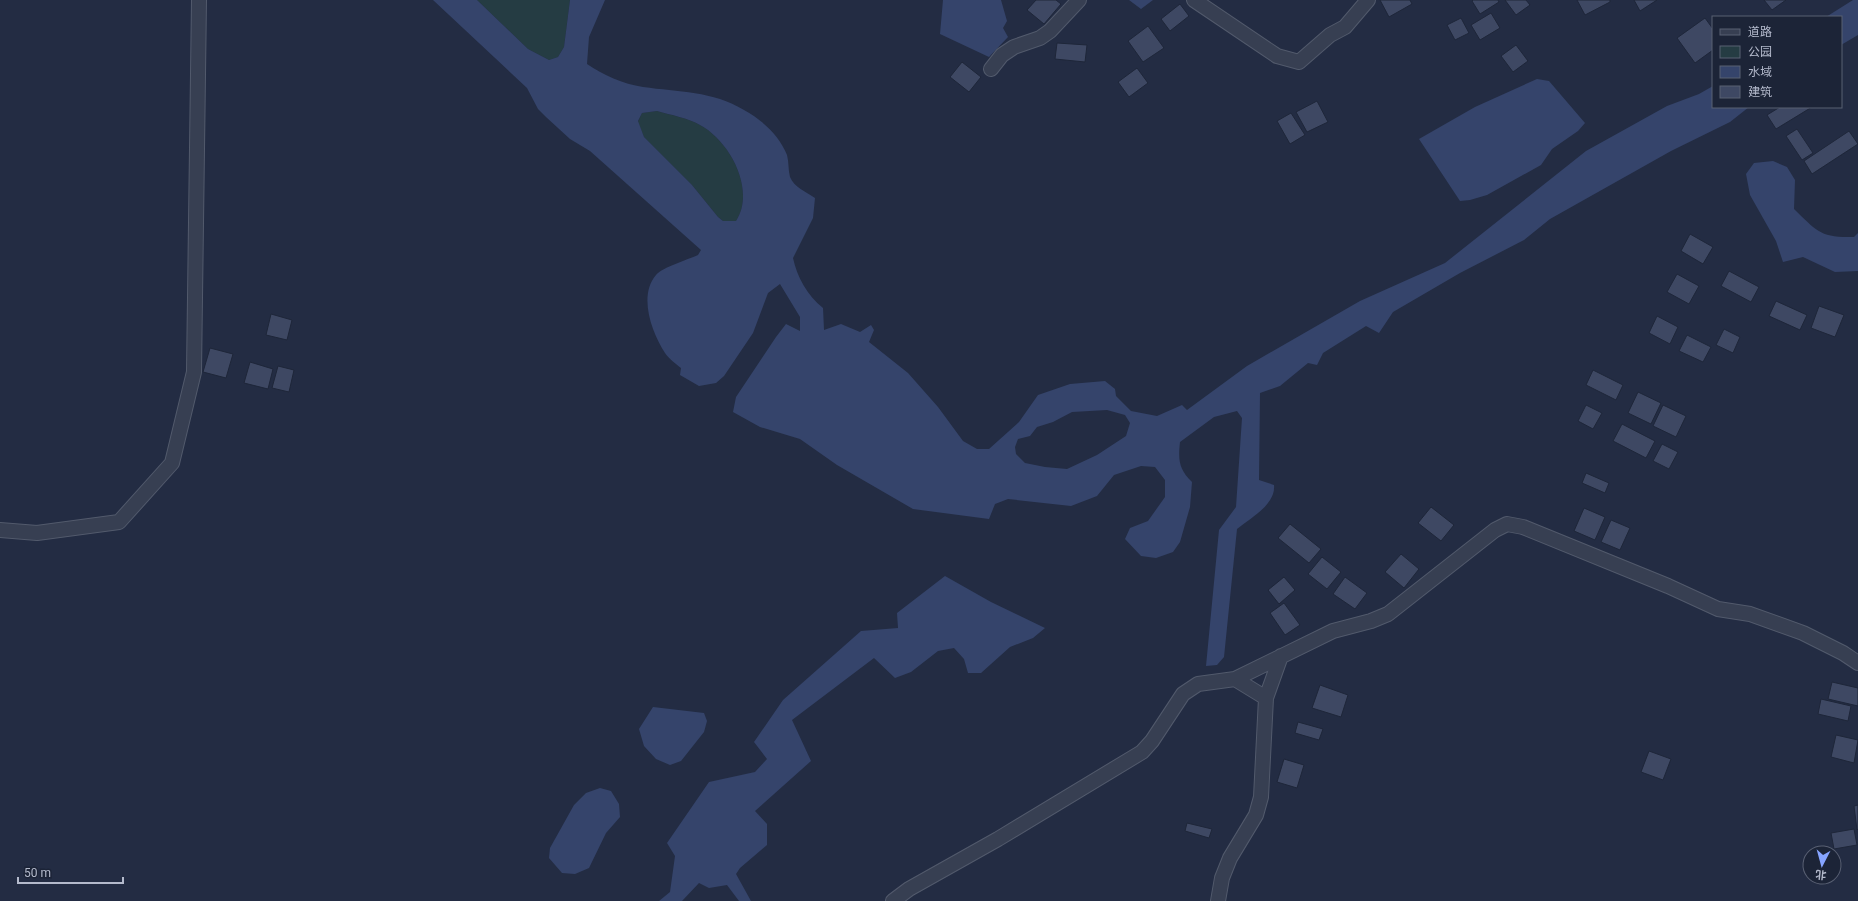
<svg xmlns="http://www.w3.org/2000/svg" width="1858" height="901" font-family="Roboto,'Noto Sans SC',sans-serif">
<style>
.green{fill:#253c43}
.water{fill:#35446b;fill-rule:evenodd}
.building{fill:#3e4863;stroke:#1e2639}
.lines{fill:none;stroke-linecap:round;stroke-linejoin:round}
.minor-casing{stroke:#525a6c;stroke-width:16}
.minor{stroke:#373f52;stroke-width:14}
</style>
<rect width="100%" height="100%" fill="#232c43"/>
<path class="green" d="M477 0H570L564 47 558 57 549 60 528 49Z
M657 111C670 115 688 118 700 125 730 141 756 190 736 221H723L718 217 692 185 644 137 638 122 642 113Z"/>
<path class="water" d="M433 0H477L528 49 549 60 558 57 564 47 570 0H605L589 37 587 64C603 75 623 84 643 87 678 92 713 91 744 110 762 120 779 135 787 155 789 162 788 170 790 177 794 187 806 192 815 198L813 218 793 258C797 277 807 295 823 308L824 330 841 324 860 332 871 325 874 330 869 342 908 373 938 407 963 441 977 449H989L1019 422 1038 395 1070 384 1105 381 1115 389 1116 396 1131 411 1157 416 1182 405 1187 410 1247 366 1360 301 1445 263 1586 151 1667 106 1699 94 1713 86V107H1749L1730 122 1671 151 1550 219 1524 240 1460 273 1393 312 1379 333 1366 326 1323 353 1317 365 1308 363 1280 386 1260 393 1259 480 1274 485C1276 504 1251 518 1237 529L1224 657 1217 665 1206 666 1219 530 1236 507 1242 418 1237 411 1214 417 1180 442C1178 461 1179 469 1192 482L1190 507 1180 542 1173 552 1156 558 1141 556 1125 539 1130 528 1148 521 1165 497V480L1155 467 1141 466 1114 475 1097 496 1071 506 1008 499 995 504 989 519 913 509 837 465 800 439 760 427 733 412 736 397 776 337 786 324 800 331V317L780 284 768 293 753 333 724 376 716 383 699 386 680 375 681 368C676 364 669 359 665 353 652 333 638 296 656 275 663 267 687 260 698 255L701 250 590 151 570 139 546 117 538 109 527 88ZM657 111C671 115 688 118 700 125 730 141 756 190 736 221H723L718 217 692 185 644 137 638 121 642 113ZM1107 410 1125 415 1130 423 1126 436 1097 455 1067 469 1045 467 1025 463 1016 454 1015 447 1018 439 1030 436 1037 427 1053 422 1072 412Z
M943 0H1001L1007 21 1003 28 1008 37 989 57 940 34Z
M1129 0H1153L1141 9Z
M1853 0H1858V35L1841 45V17H1826Z
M1537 79 1549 81 1585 123 1578 131 1552 149 1541 165 1487 195 1470 200 1460 201 1419 139 1475 107Z
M1773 161 1787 167 1795 180 1794 209C1817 231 1820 238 1854 237L1858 233V271L1835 272 1803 257 1783 262 1776 241 1750 195 1746 174 1754 163Z
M945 576 991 602 1045 628 1033 638 1010 647 981 673H968L964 659 954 648 938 651 911 672 895 678 874 658 792 720 811 761 755 811 767 824V845L740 868 736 874 751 901H739L727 885 709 888 699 883 682 901H659L670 892 675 856 667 843 709 782 755 772 767 759 754 742 783 700 861 631 898 628 897 613Z
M653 707 704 713 707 721 704 732 681 761 670 765 656 759 644 746 639 729Z
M600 788 611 791 619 804 620 817 606 833 589 868 575 874 562 873 549 858 550 848 574 805 586 793Z"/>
<path class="building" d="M1036 0H1056L1061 4 1044 24 1027 10Z
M1380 0H1410L1412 4 1389 17Z
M1473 0H1498L1499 2 1480 14 1472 1Z
M1505 0H1526L1530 5 1516 15Z
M1577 0H1610V2L1585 15Z
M1634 0H1657L1640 11Z
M1764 0H1786L1772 10Z
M1180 4 1189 16 1170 31 1161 19Z
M1491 13 1500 28 1480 40 1471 25Z
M1461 18 1469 33 1455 40 1447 25Z
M1705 18 1713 29V50L1695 63 1677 38Z
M1148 26 1164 48 1143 62 1128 41Z
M1057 43 1087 45 1085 62 1055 59Z
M1516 45 1528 61 1513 72 1501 56Z
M962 62 981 77 969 92 950 77Z
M1137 68 1148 83 1129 97 1118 82Z
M1317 101 1328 122 1307 132 1296 112Z
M1780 107H1812L1776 129 1767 115Z
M1291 113 1305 135 1290 144 1277 121Z
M1797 129 1813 153 1802 160 1786 136Z
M1849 131 1858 144 1812 174 1804 161Z
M1690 234 1713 247 1703 264 1681 251Z
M1729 271 1759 287 1751 302 1721 286Z
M1677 274 1699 286 1689 304 1667 292Z
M1776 301 1807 315 1800 330 1769 316Z
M1819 306 1844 315 1835 337 1811 328Z
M271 314 292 320 287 340 266 335Z
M1657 316 1678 327 1670 344 1649 333Z
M1724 329 1740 337 1733 353 1716 345Z
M1687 335 1711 347 1703 362 1679 351Z
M210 348 233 354 226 378 203 372Z
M250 362 273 369 268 389 244 383Z
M278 366 294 370 289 392 272 388Z
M1593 370 1623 385 1616 400 1586 385Z
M1638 392 1661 403 1651 424 1628 413Z
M1586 405 1602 413 1593 429 1578 421Z
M1663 405 1686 416 1676 437 1653 426Z
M1622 424 1655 441 1646 458 1613 441Z
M1662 444 1678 452 1669 469 1653 461Z
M1586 473 1609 483 1605 493 1582 483Z
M1431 507 1454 525 1441 541 1418 523Z
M1584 508 1605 517 1595 540 1574 531Z
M1611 520 1630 528 1620 550 1601 542Z
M1290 524 1321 549 1309 563 1278 538Z
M1401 554 1419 569 1404 588 1385 572Z
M1322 557 1341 572 1327 589 1308 574Z
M1284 577 1295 590 1279 604 1268 590Z
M1345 577 1367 593 1355 609 1333 594Z
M1284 603 1300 625 1285 635 1270 613Z
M1832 682 1858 688V706L1828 699Z
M1320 685 1348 695 1341 717 1312 708Z
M1821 699 1851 706 1848 721 1818 714Z
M1298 722 1323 729 1319 740 1295 733Z
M1836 735 1858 740 1854 763 1831 757Z
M1649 751 1671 759 1663 780 1641 772Z
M1284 759 1304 765 1297 788 1277 782Z
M1858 805V829L1857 830 1854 806Z
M1187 823 1212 829 1209 838 1185 831Z
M1854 829 1857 845 1834 849 1831 833Z"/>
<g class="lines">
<defs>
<path id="minor" d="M1194 0 1277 56 1299 62 1330 35 1345 27 1368 0
M991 69 1002 55 1014 47 1040 38 1050 31 1079 0
M0 530 37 533 119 522 172 463 194 372 199 0
M1266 698 1281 656
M893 901 909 889 998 839 1142 752 1152 741 1183 694 1198 684 1235 679 1333 631 1371 621 1388 614 1495 530 1507 524 1523 527 1668 586 1718 609 1750 614 1803 633 1843 653 1858 663
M1218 901 1222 878 1230 858 1256 815 1261 797 1266 698 1235 679"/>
</defs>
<use href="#minor" class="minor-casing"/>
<use href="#minor" class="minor"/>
</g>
<rect x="1712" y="16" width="130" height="92" fill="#1c2437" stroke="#596073"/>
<rect x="1720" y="29" width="20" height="6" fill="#373f52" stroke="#596073"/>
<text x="1748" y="36" font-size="12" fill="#b4bacc">道路</text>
<rect x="1720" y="46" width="20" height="12" fill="#253c43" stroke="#596073"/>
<text x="1748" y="56" font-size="12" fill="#b4bacc">公园</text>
<rect x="1720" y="66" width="20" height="12" fill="#35446b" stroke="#596073"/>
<text x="1748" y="76" font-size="12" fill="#b4bacc">水域</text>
<rect x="1720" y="86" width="20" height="12" fill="#3e4863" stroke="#596073"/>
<text x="1748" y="96" font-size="12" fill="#b4bacc">建筑</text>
<g transform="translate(1822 865) rotate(186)"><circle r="19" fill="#1c2437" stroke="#596073"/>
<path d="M0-3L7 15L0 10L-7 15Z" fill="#86a4ff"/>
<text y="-6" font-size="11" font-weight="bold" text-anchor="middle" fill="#b4bacc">北</text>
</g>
<path d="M18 877v6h105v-6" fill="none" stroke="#b4bacc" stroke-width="2"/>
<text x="24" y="877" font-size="12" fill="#b4bacc" stroke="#1c2437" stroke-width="3" paint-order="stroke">50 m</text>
</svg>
